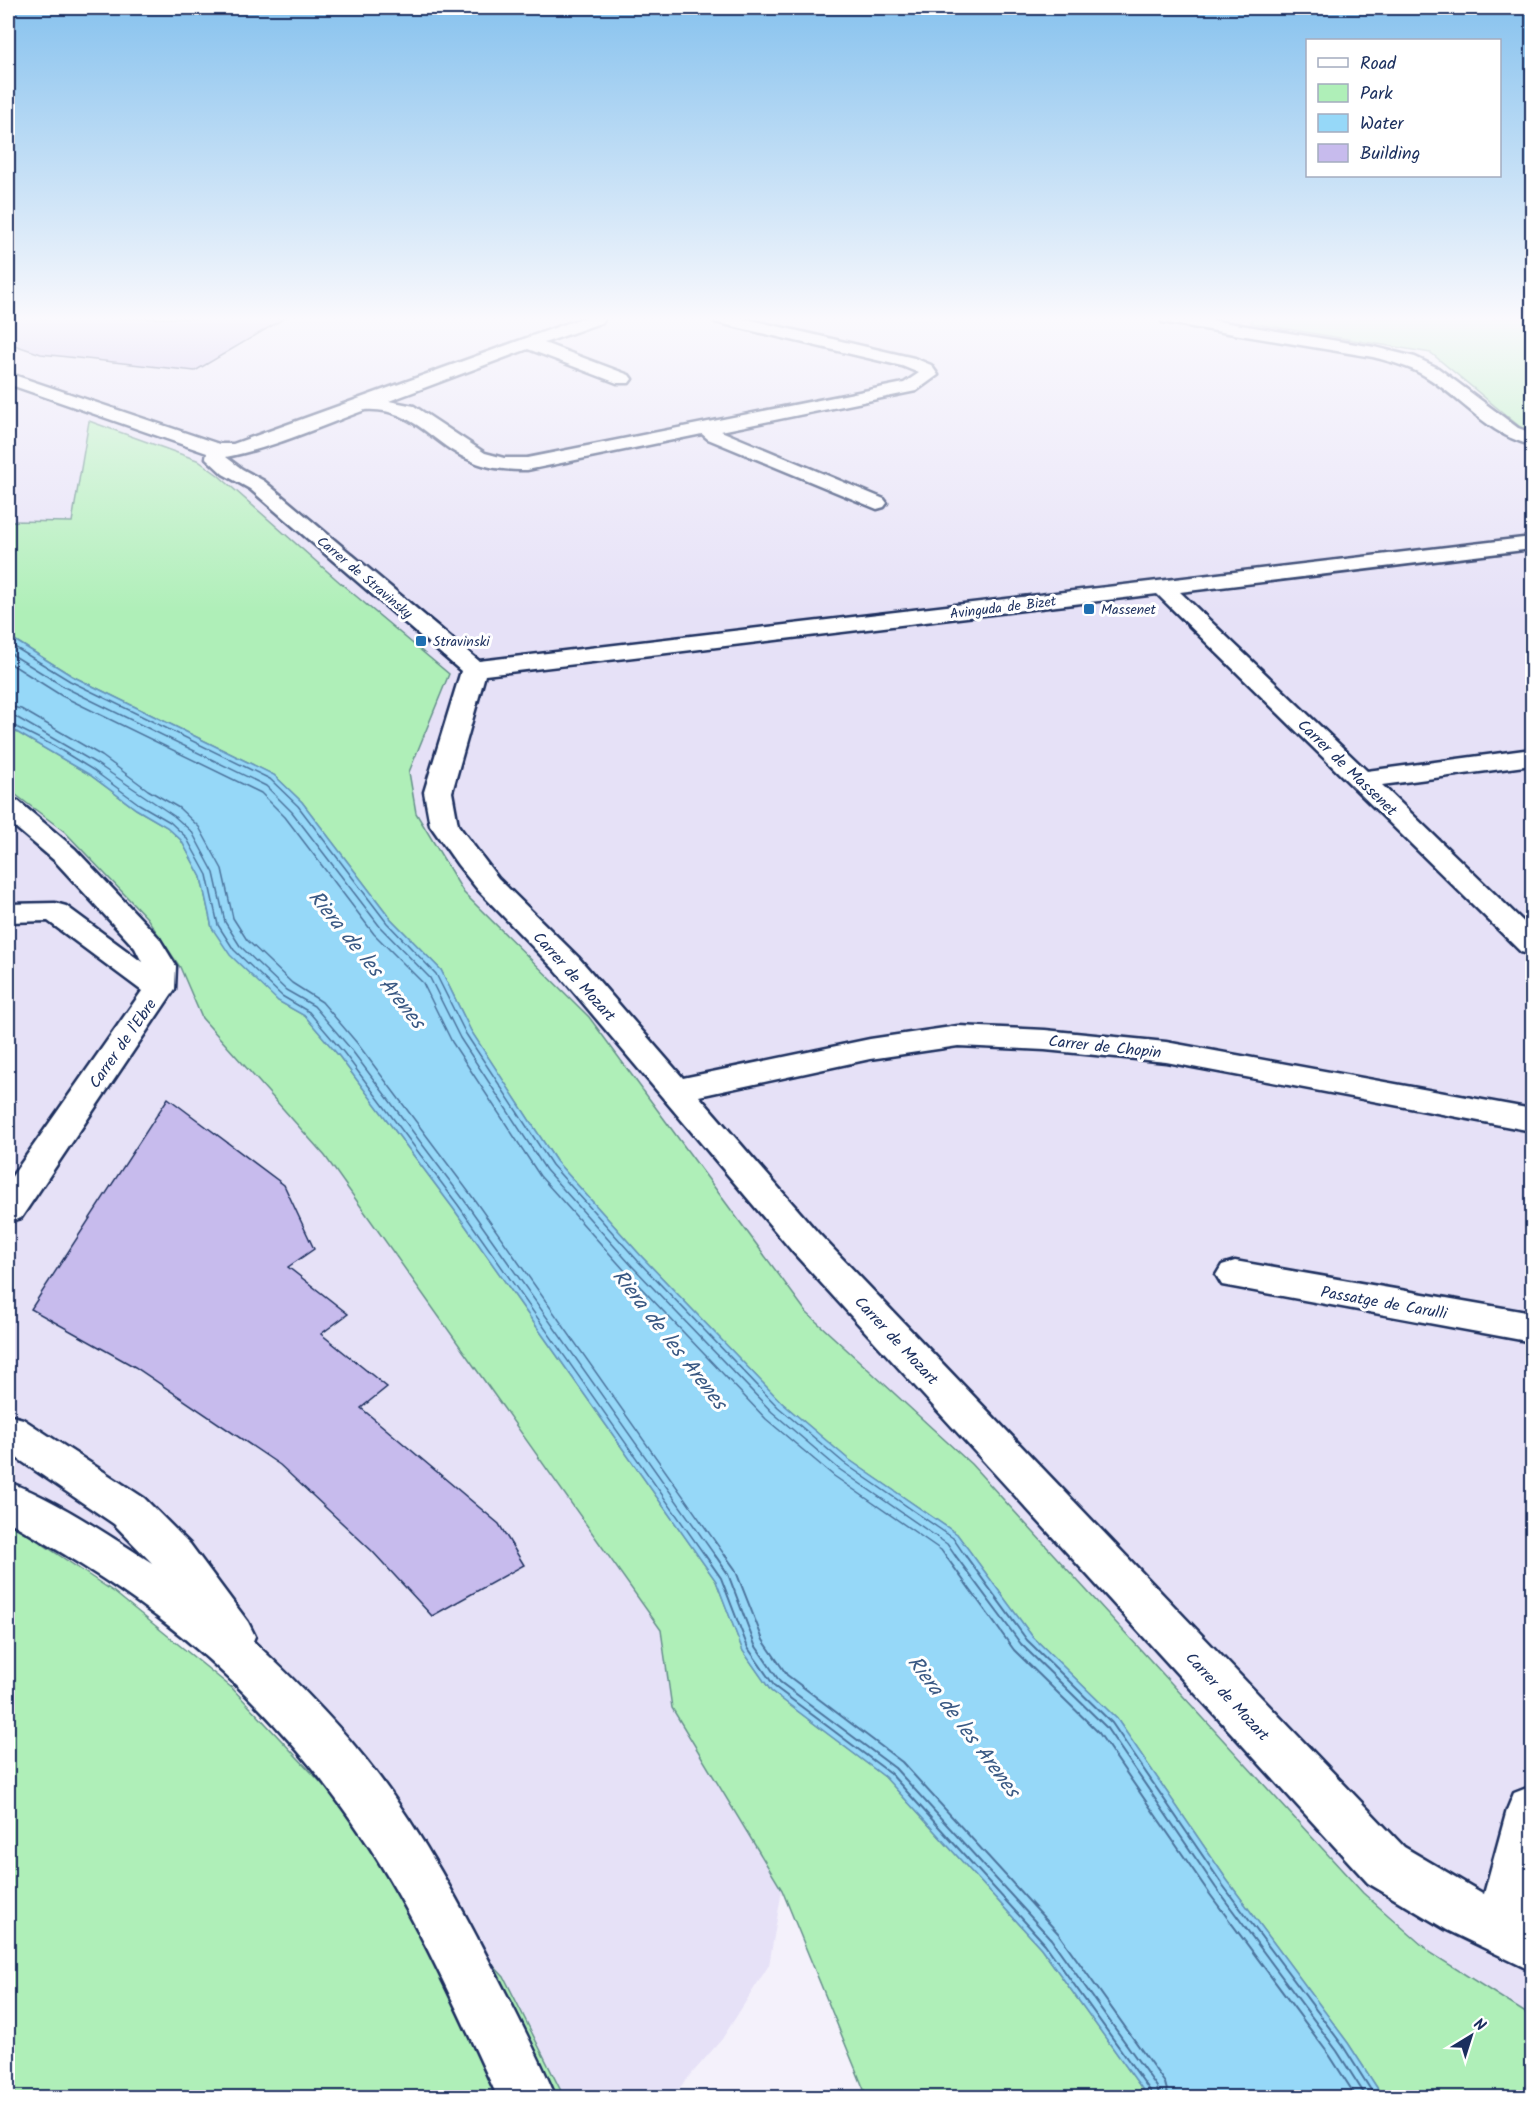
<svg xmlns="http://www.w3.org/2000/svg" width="1540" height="2105" font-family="Kalam,sans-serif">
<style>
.built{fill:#e6e1f7}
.green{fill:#afefb8;stroke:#658f8b;stroke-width:1.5}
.water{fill:#96d8f8;stroke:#6594ba;stroke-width:1.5}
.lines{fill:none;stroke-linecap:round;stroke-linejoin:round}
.shore-far1{stroke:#4c739c;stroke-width:1.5}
.shore{stroke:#4c739c;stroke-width:2}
.building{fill:#c7bbed;stroke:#1b2f5e;stroke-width:1.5}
.minor-casing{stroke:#1b2f5e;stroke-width:5}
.major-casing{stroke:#1b2f5e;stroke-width:5}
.minor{fill:#fff;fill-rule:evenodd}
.major{fill:#fff;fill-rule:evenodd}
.poi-dot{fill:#1f6fb2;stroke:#fff;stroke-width:2}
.labels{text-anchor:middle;stroke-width:6;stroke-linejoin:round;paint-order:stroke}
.far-street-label{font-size:14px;fill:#1b2f5e;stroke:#fff}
.far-poi-label{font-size:14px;fill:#1b2f5e;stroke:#fff;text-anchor:start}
.street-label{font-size:16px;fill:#1b2f5e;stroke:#fff}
.near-water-label{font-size:21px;font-style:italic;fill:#3a5984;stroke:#fff}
</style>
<rect width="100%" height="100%" fill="#f4f1fb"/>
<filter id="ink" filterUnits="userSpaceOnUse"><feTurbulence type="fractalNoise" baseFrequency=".0167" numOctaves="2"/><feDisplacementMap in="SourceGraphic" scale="12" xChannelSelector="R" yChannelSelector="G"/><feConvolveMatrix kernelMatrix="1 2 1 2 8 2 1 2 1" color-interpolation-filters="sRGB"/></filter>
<g filter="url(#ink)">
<path class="built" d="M8 318H1248L1238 328 1409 361 1511 432 1532 439V2017L1431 1953 1363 1893 971 1464 807 1313 589 1017 464 893 416 813 409 772 448 674 344 586 218 475 197 460 119 431 88 422 72 522 8 521Z
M8 789 65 832 147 918 180 967 202 1018 325 1156 661 1630 672 1708 782 1890 769 1965 722 2039 675 2093 658 2098 564 2097 504 1977 429 1903 359 1790 80 1540 8 1500Z"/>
<path class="green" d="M1252 318H1532V433L1525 431 1431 353 1251 323Z
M89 421 197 460 218 475 344 586 449 674 409 772 416 813 464 893 589 1017 807 1313 971 1464 1363 1893 1431 1953 1532 2017V2097H1383L1348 2043 1227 1880 1117 1719 1032 1636 957 1534 848 1459 782 1403 642 1257 556 1161 471 1031 441 970 391 919 302 802 274 775 72 676 8 636V521L72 522Z
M8 727 90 775 136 809 167 827 181 840 201 877 212 928 278 1001 305 1016 339 1056 453 1208 716 1581 743 1651 771 1691 885 1777 1041 1948 1148 2097H867L782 1890 672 1708 661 1630 325 1156 202 1018 180 967 147 918 65 832 8 789Z
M8 1521 114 1592 232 1688 504 1977 564 2097H8Z"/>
<path class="water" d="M8 636 72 676 274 775 302 802 391 919 441 970 471 1031 556 1161 642 1257 782 1403 848 1459 957 1534 1032 1636 1117 1719 1227 1880 1348 2043 1383 2097H1148L1041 1948 885 1777 771 1691 743 1651 716 1581 453 1208 339 1056 305 1016 278 1001 230 955 212 928 201 877 181 840 167 827 136 809 90 775 8 727Z"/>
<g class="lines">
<path class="shore-far1" d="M8 643 70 681 270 779 298 806 387 923 436 974 466 1034 552 1165 638 1261 778 1407 844 1463 953 1538 966 1557
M8 652 66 688 266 786 292 812 381 928 430 978 460 1038 546 1170 632 1266 772 1412 839 1469 947 1544 956 1557
M8 662 62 696 261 793 285 817 374 934 423 983 452 1042 540 1176 626 1272 766 1419 834 1476 941 1550 946 1557
M8 706 21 709 102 756 148 790 179 808 199 827 222 869 233 918 247 940 292 983 322 1002 357 1043 471 1195 726 1557
M8 715 16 717 97 764 174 816 192 832 214 873 225 922 240 946 286 990 314 1006 350 1048 464 1200 716 1557
M8 723 54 746 93 770 139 804 170 822 186 837 207 875 218 925 234 950 282 996 309 1012 344 1053 458 1205 706 1557"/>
<path class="shore" d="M705 1555 721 1578 748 1648 775 1687 890 1773 1045 1944 1151 2092 1153 2098
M715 1555 728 1574 755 1645 780 1682 895 1768 1051 1939 1157 2087 1160 2098
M725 1555 735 1569 763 1640 787 1675 902 1762 1058 1933 1165 2083 1169 2098
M945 1555 1014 1650 1099 1733 1209 1893 1330 2056 1357 2098
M955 1555 1021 1644 1106 1727 1216 1888 1337 2051 1367 2098
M965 1555 1027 1640 1112 1723 1222 1884 1343 2046 1376 2098"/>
</g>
<path class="building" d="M8 318H285L195 371 41 354 8 343Z
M168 1098 284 1185 314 1249 288 1267 348 1314 321 1334 387 1387 361 1408 499 1524 524 1565 432 1616 372 1551 280 1465 135 1367 31 1309Z"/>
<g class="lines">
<defs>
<path id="minor" d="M582 318H605L603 322 544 343 629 375 632 379 629 383H617L528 349 389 401 414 406 485 453 504 458H527L904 383 919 373 902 366 715 322 713 318H742L914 358 931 365 938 375 916 391 721 431 884 499 887 503 884 507 877 509 708 439 702 434 527 470C508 470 489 469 472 461 432 445 414 407 365 410 319 427 272 448 226 457L242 469 264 481 479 661 1532 537V549L1180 592 1367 771 1532 749V765L1382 785 1532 930V955L1521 952 1157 594 485 675 452 792 458 825 498 878 578 957 683 1078 870 1039 958 1026 1045 1030 1166 1042 1532 1109V1131L1166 1062 1045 1050 958 1046 870 1059 699 1096 818 1233 1404 1847 1484 1894 1507 1810 1514 1793 1532 1786V1905L1530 1916 1532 1917V1971L1447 1930 1368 1883 792 1251 556 971 478 890 458 865 430 825 424 792 461 671 250 489 223 474 206 458 207 453 8 384V373L219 444H233Z
M1160 318H1198L1374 347 1415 357 1438 368 1518 428 1532 433V445C1489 436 1462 398 1425 376 1409 366 1391 362 1373 357L1168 323 1162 322Z
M8 799 18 801 75 849 159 938 176 966 175 989 21 1218 8 1222V1182L142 991 48 921 8 922V904L55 903 66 906 142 962 135 948 55 861 8 821Z
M1235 1261 1532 1313V1342L1222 1285 1216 1275 1222 1265Z"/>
<path id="major" d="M8 1415 23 1419 144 1498 190 1544 248 1622 255 1636 253 1641C297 1682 341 1726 377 1774 424 1836 461 1906 496 1974 517 2015 538 2055 556 2098H498C452 1999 407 1895 342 1807 292 1738 224 1667 156 1616 109 1580 58 1550 8 1521V1482C54 1498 111 1537 152 1563L114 1524 8 1452Z"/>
</defs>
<use href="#minor" class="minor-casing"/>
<use href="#major" class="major-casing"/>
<use href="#minor" class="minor"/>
<use href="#major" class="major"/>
</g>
</g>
<linearGradient id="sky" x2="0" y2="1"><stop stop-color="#87c2ee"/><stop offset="0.52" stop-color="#faf9fd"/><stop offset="1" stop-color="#faf9fd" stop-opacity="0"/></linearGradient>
<rect width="1540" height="613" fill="url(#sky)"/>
<g class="poi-dot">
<rect x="1083" y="603" width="12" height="12" rx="3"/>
<rect x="415" y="635" width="12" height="12" rx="3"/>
</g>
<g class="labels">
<g class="far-street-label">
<text transform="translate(365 577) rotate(40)" y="5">Carrer de Stravinsky</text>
<text transform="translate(1003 607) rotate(-7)" y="5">Avinguda de Bizet</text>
</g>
<g class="far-poi-label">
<text x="1101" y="614">Massenet</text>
<text x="433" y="646">Stravinski</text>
</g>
<g class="street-label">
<text transform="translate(1348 767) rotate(44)" y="6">Carrer de Massenet</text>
<text transform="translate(575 976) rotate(48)" y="6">Carrer de Mozart</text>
<text transform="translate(122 1043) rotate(-55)" y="6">Carrer de l'Ebre</text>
<text transform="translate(1105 1046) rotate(6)" y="6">Carrer de Chopin</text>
<text transform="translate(1384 1302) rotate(10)" y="6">Passatge de Carulli</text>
<text transform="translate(897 1340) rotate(47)" y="6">Carrer de Mozart</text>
<text transform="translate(1228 1696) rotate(47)" y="6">Carrer de Mozart</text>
</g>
<g class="near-water-label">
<text transform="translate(367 959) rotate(51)" y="7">Riera de les Arenes</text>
<text transform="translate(670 1339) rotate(52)" y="7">Riera de les Arenes</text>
<text transform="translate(964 1726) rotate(53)" y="7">Riera de les Arenes</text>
</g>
</g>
<rect width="1540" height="2105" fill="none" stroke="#fff" stroke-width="30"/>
<rect x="15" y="15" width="1510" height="2075" fill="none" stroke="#1b2f5e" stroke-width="2" filter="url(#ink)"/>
<rect x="1306" y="39" width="195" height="138" fill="#ffffff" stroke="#a4acbf" stroke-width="1.5"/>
<rect x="1318" y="58" width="30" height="9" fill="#ffffff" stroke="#a4acbf" stroke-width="1.5"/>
<text x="1360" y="69" font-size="18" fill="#1b2f5e">Road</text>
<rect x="1318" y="84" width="30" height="18" fill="#afefb8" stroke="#a4acbf" stroke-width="1.5"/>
<text x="1360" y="99" font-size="18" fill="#1b2f5e">Park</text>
<rect x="1318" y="114" width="30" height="18" fill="#96d8f8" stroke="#a4acbf" stroke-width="1.5"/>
<text x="1360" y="129" font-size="18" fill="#1b2f5e">Water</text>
<rect x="1318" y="144" width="30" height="18" fill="#c7bbed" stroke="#a4acbf" stroke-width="1.5"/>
<text x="1360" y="159" font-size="18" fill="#1b2f5e">Building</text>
<g transform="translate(1471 2036) rotate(38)" stroke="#ffffff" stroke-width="4.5" paint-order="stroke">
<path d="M0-4.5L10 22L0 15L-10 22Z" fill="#1b2f5e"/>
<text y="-9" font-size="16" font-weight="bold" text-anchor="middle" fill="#1b2f5e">N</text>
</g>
</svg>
